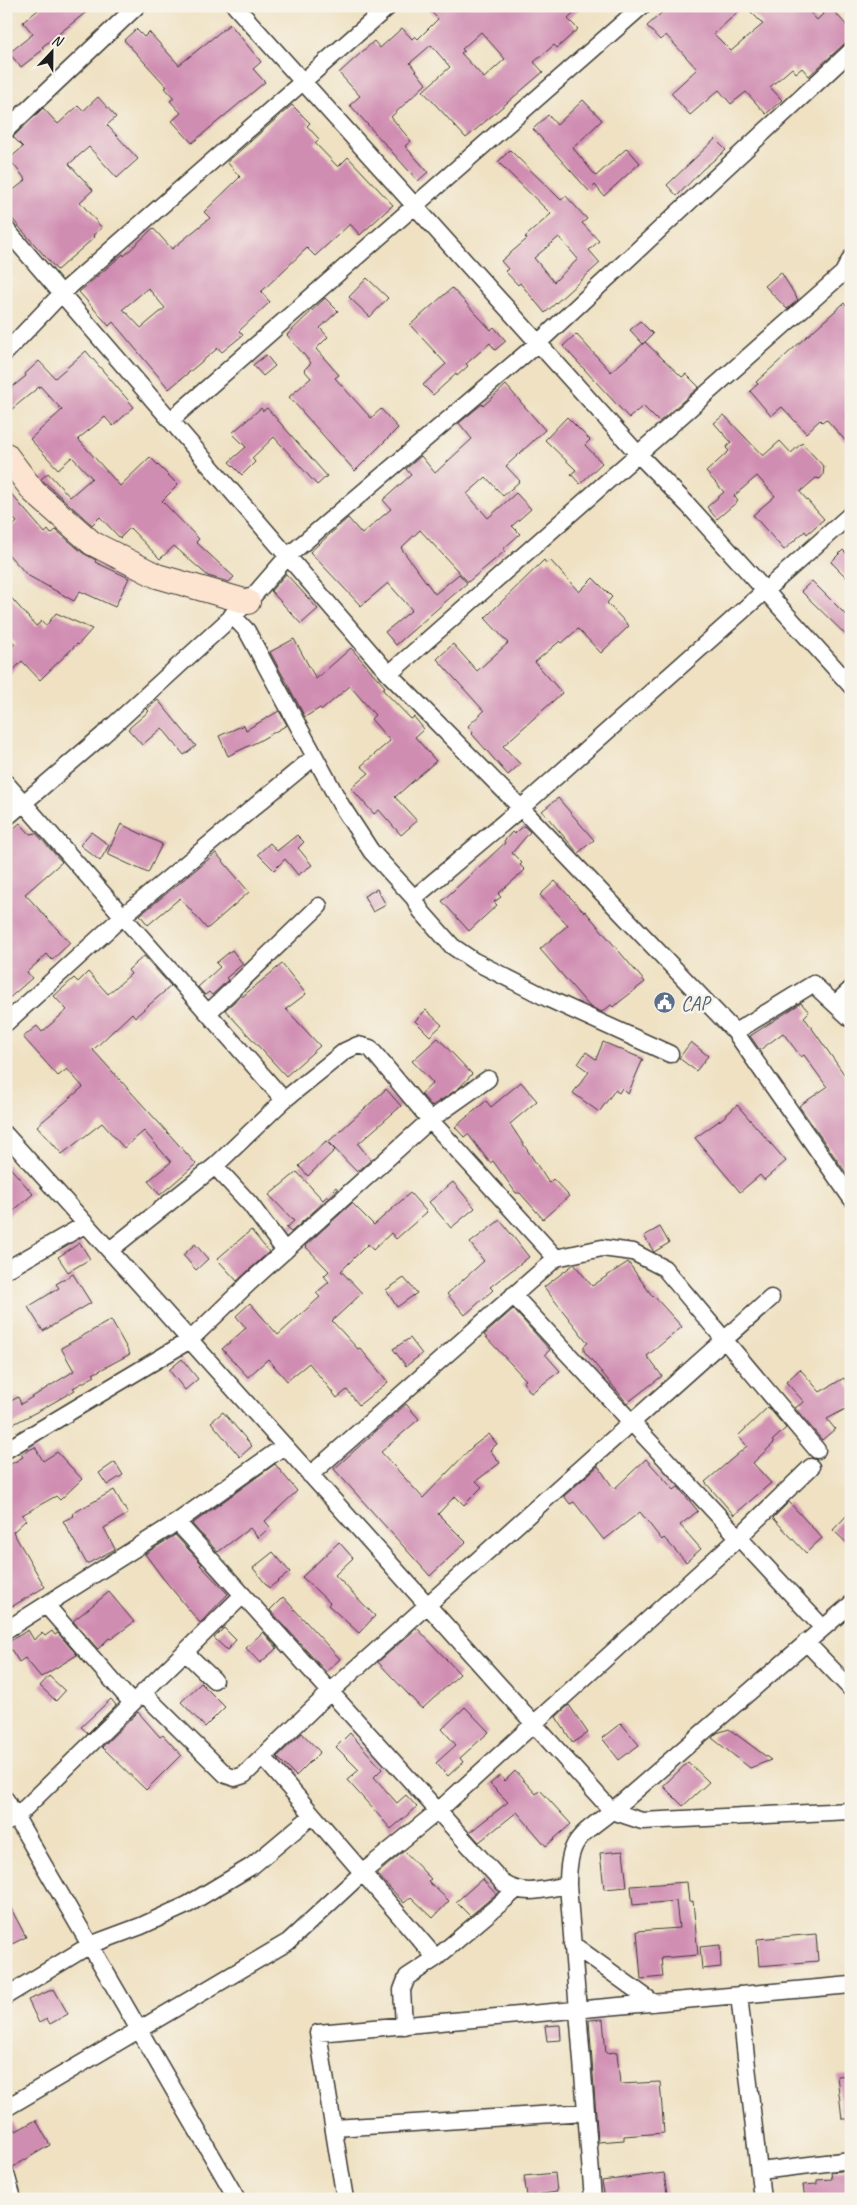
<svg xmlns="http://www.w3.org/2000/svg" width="857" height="2205" font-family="Caveat,sans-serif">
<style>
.building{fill:#d08db2;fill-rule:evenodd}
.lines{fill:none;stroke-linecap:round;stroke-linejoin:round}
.street-casing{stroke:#3c3a35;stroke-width:19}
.secondary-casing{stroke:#3c3a35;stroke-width:26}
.street{stroke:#fff;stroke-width:16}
.secondary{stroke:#fde4d0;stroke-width:24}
.labels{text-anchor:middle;stroke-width:5;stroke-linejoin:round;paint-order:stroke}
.service-label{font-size:20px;fill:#4e5e75;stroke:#f7f3e8;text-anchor:start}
</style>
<rect width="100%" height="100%" fill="#f7f3e8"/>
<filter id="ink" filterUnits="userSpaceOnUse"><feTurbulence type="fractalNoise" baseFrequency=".02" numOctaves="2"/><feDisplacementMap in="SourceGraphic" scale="10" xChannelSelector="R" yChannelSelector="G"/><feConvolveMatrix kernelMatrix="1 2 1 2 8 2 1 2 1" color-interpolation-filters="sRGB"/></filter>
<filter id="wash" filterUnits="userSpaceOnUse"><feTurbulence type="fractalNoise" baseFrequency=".0096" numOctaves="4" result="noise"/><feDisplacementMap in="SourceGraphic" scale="20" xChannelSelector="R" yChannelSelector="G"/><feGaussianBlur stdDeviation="1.12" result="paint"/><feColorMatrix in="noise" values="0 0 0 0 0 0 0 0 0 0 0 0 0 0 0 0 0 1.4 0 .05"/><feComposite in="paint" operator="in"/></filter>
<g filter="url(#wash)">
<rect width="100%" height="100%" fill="#efe1c2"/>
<g id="blocks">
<path class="building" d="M43 6H94L42 47 44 49 21 67 9 53 33 34 23 22Z
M426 6H582L568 19 578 29 557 48 554 45 534 62 543 72 466 138 423 91 450 67 431 45 410 63 426 84 391 117 411 141 405 146 428 172 418 181 350 105 360 96 339 73 374 41 380 48 402 28 412 39 415 36 418 39 438 19ZM481 32 505 59 484 78 461 53 464 51 462 49Z
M669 6H744L714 34 731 51 763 24 745 6H804L817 20 830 7 851 30V41L844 44 809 76 802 68 796 73 792 68 770 87 782 100 766 114 746 92 731 104 719 90 690 115 671 93 697 69 666 35 660 40 647 26Z
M230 24 261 62 253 69 265 82 192 143 172 121 181 113 170 101 174 98 165 88 167 87 124 40 136 29 144 37 149 32 179 65Z
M98 97 116 117 107 125 138 159 117 178 89 147 69 164 93 190 80 202 102 228 93 235 95 237 57 270 6 212V196L26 180 9 159 23 147 13 137 43 108 58 124 78 106 83 111Z
M583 100 602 120 573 148 596 176 627 148 640 163 604 196 595 185 589 191 533 129 548 115 557 125Z
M292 105 310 123 307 126 319 139 315 143 338 167 348 157 393 205 360 235 350 224 315 256 307 248 261 292 270 302 239 331 243 335 222 352 218 348 169 389 113 322 109 326 79 292 123 254 124 256 153 228 172 249 210 218 204 212 240 177 227 162ZM148 288 165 308 141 328 123 309Z
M715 139 726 150 703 169 677 196 667 185Z
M510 150 561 200 566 196 587 219 582 223 599 241 589 250 600 263 545 313 520 283 518 285 505 271 508 269 501 261 527 239 525 237 551 214 498 162ZM559 237 578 259 554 282 534 258Z
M781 272 798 300 787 309 765 286Z
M367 278 388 298 370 317 349 297Z
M452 288 491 330 494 327 506 341 495 350 490 343 466 364 468 366 457 376 456 374 433 395 423 385 446 364 410 325Z
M325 298 338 311 320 328 328 337 316 349 339 375 335 378 371 418 381 409 398 428 355 471 289 397 311 378 304 370 311 363 287 335Z
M844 303 851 311V447L826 419 822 422 820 420 806 433 782 407 771 416 750 391 758 384 756 382Z
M640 321 653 334 643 344 630 330Z
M576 334 611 372 645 342 682 377 686 374 699 387 659 422 643 406 629 418 563 346Z
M86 351 134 407 113 426 105 417 78 439 120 486 150 457 178 485 162 501 199 539 196 542 234 577 229 582 208 576 174 546 160 559 130 528 120 538 100 517 92 525 41 479 48 473 70 497 92 478 72 457 58 469 30 439 62 410 40 386 6 414V392L26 376 25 374 39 361 55 378Z
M266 355 275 366 263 376 253 365Z
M506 385 545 430 506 466 520 481 503 496 486 477 467 494 488 518 516 493 531 509 512 526 520 534 503 549 505 551 468 582 420 530 401 548 435 594 459 574 467 583 396 645 385 632 412 610 388 583 361 606 310 552 348 518 362 534 391 509 383 500 411 475 406 469 421 456 435 473 472 439 459 423 482 404 483 406Z
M261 408 263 411 267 408 327 476 317 485 274 437 252 458 255 462 242 475 229 462 246 447 232 433Z
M724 415 763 456 780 441 791 453 802 443 824 467 823 475 820 479 816 478 800 492 824 519 807 534 805 531 784 550 753 515 775 496 757 476 734 496 738 501 717 519 707 507 724 492 706 472 729 451 726 448 731 442 714 423Z
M567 417 590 440 585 445 602 463 580 484 571 474 576 470 545 440Z
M6 488 45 533 48 530 51 534 56 530 83 553 96 560 95 562 129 578 115 607 80 591 74 601 27 575 21 568 6 552V532L17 522 6 511Z
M843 550 851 558V582L831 562Z
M544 560 546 563 550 560 579 592 593 578 612 597 607 603 629 626 601 653 578 629 562 643 560 641 535 662 562 693 503 746 520 764 508 775 472 734 473 733 468 726 484 711 437 659 453 644 477 671 508 643 485 618Z
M286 574 318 609 301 624 271 591Z
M812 581 851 620V640L801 591Z
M6 592 36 626 42 621 46 626 56 613 92 629 78 645 77 644 40 680 22 661 6 678V652L15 644 6 634Z
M294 639 316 679 351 648 385 687 382 689 411 719 414 717 424 729 415 737 436 761 395 797 417 821 401 835 379 810 374 814 351 788 369 773 361 766 390 741 371 719 375 715 350 686 322 710 320 708 305 717 270 652Z
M158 700 196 746 184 755 162 728 142 745 128 729 149 711 147 709Z
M279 711 287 725 259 741 228 756 219 736 244 725 246 730Z
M558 798 594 840 578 853 542 811Z
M20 823 30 834 36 833 62 862 25 894 70 943 52 960 47 954 27 972 32 978 6 1001V835Z
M121 824 162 844 148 873 107 854Z
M524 826 530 832 512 853 522 863 520 865 525 870 498 894 501 897 494 902 497 905 469 931 442 901 505 843 504 841 512 832 514 834Z
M91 832 109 845 100 861 80 845Z
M297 835 304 842 298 848 312 865 298 875 285 859 274 870 258 854 270 843 277 851Z
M216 853 249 892 207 929 180 898 148 925 140 915Z
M555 881 584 912 585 911 645 982 613 1007 611 1005 602 1012 589 1006 540 949 568 925 540 895Z
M377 889 386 905 373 912 364 896Z
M232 950 243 964 226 978 228 980 212 995 209 992 205 995 198 987 220 967 216 963Z
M144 956 171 986 135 1017 132 1013 93 1050 196 1164 160 1195 148 1181 171 1162 144 1131 124 1148 102 1123 62 1154 37 1126 83 1087 67 1069 58 1076 23 1037 37 1026 42 1032 67 1010 54 996 74 978 78 982 88 972 108 994 131 974 128 970Z
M282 964 306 994 286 1009 320 1046 286 1076 225 1010 241 996H243Z
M801 1003 809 1012 804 1017 851 1084V1139L846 1143 851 1150V1180L799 1106 827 1087 804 1055 801 1057 783 1033 760 1050 750 1036Z
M426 1010 442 1025 430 1036 415 1021Z
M438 1038 472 1074 459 1088 432 1106 421 1094 433 1083 412 1061Z
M603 1042 643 1059 628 1094 622 1088 619 1093 615 1090 599 1112 573 1093 589 1072 578 1064 586 1052 596 1059Z
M691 1042 708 1056 696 1071 679 1058Z
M521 1082 537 1101 510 1124 549 1183 553 1179 569 1196 543 1219 520 1193H516L493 1161 490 1163 468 1134 464 1137 455 1127 486 1101 491 1107Z
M386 1089 401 1106 358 1144 371 1160 357 1172 328 1142Z
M737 1105 786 1161 764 1180 760 1175 740 1192 695 1138 723 1118Z
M326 1141 335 1150 308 1176 299 1166Z
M6 1163 33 1194 6 1217Z
M297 1172 323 1200 336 1187 338 1189 291 1232 286 1228 294 1221 269 1195Z
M453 1182 475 1208 451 1228 429 1202Z
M410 1193 427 1212 396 1239 391 1233 373 1250 368 1244 341 1271 362 1293 332 1321 358 1349 360 1348 388 1382 359 1405 347 1390 337 1398 309 1363 287 1381 268 1359 248 1377 222 1349 246 1328 236 1316 250 1303 278 1335 320 1297 316 1293 329 1282 324 1276 329 1271 305 1246 352 1203 374 1225Z
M500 1220 529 1257 490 1287 493 1290 465 1315 447 1294 484 1261 470 1243Z
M660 1227 669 1243 654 1252 644 1236Z
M251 1230 269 1252 237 1281 217 1259Z
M80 1243 90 1259 68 1272 58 1257Z
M195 1244 208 1259 196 1270 183 1255Z
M628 1262 653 1297 654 1296 682 1327 647 1356 662 1376 627 1403 584 1351V1346L588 1343 544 1287 574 1264 592 1286Z
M73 1274 91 1303 43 1331 28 1307 59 1288 56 1284Z
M404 1278 417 1293 397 1307 386 1290Z
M513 1309 550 1350 545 1354 560 1371 531 1393 523 1382 526 1380 484 1335Z
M111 1320 130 1354 93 1374 95 1376 73 1388 75 1390 44 1408 6 1428V1404L18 1397 21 1404 74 1371 61 1348Z
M410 1338 422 1354 406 1366 393 1349Z
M182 1359 198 1379 185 1390 169 1370Z
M800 1369 820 1392 844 1378 851 1389V1406L827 1419 835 1429 822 1440 795 1408 804 1402 786 1382Z
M406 1404 419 1419 381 1452 423 1498 472 1447 489 1434 497 1444 490 1450 500 1463 476 1481 482 1487 464 1505 455 1496 438 1514 466 1542 430 1576 334 1469Z
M768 1407 786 1428 772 1441 774 1443 753 1463 771 1483 734 1515 705 1482 747 1446 738 1436Z
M223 1412 252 1446 240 1457 211 1422Z
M35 1447 43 1461 57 1452 82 1479 60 1500 56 1496 22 1515 26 1520 13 1532 45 1587 6 1610V1467L23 1457 21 1454Z
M646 1459 674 1490 678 1487 698 1511 680 1525 701 1549 686 1562 664 1538 662 1540 640 1512 604 1540 574 1502 570 1504 564 1496 598 1466 614 1489Z
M115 1462 123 1475 107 1485 99 1473Z
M275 1464 297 1491 265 1521 270 1527 258 1538 250 1528 218 1552 192 1524Z
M114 1490 128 1514 104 1528 115 1549 87 1564 63 1521 74 1516 72 1514Z
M789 1502 822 1538 806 1553 773 1518Z
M851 1511V1547L833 1530Z
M175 1535 202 1564 200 1565 228 1594 200 1623 162 1577 145 1554Z
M339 1542 353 1558 335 1575 375 1616 359 1633 328 1605 330 1603 302 1577Z
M273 1552 290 1572 269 1588 253 1568Z
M109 1592 134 1622 111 1639 109 1638 98 1649 73 1621Z
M283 1597 340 1659 326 1672 270 1610Z
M224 1628 236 1640 227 1650 214 1638Z
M417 1628 460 1674 422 1709 378 1662Z
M28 1630 34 1640 42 1633 45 1636 52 1631 55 1635 58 1633 77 1655 41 1677 25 1658 19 1662 7 1643Z
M263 1632 277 1648 260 1663 246 1648Z
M49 1676 65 1691 56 1701 40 1686Z
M201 1683 225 1707 205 1727 181 1702Z
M111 1699 116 1705 88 1733 81 1727Z
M569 1705 588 1733 573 1743 556 1717Z
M465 1707 489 1732 460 1758 463 1762 448 1776 436 1763 456 1745 442 1729Z
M138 1712 160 1737 163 1735 181 1755 146 1790 102 1747Z
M621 1723 639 1745 619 1760 602 1738Z
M729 1729 771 1760 750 1768 712 1738 717 1733Z
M302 1733 320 1752 296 1776 277 1757Z
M350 1733 382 1769 374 1777 397 1803 406 1795 417 1807 391 1829 347 1780 359 1770 336 1747Z
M688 1762 709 1782 683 1806 663 1786Z
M515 1771 536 1794 540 1790 571 1824 546 1846 517 1812 479 1842 470 1832 508 1802 490 1784 500 1775 505 1781Z
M404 1851 431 1879 428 1881 449 1901 433 1918 411 1897 404 1903 377 1874Z
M623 1851 627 1887 604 1889 600 1853Z
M482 1879 496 1894 470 1916 456 1902Z
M687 1882 689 1902 693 1901 698 1955 661 1958 663 1977 641 1979 637 1931 679 1928 676 1901 633 1905 631 1886Z
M6 1899 26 1937 6 1947Z
M816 1934 818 1961 759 1966 757 1939Z
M720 1945 721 1967 702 1969 700 1947Z
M54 1989 68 2014 50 2024 47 2019 39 2023 28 2000Z
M603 2019 606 2053 617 2052 620 2084 660 2082 664 2133 624 2136V2140L598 2142 589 2020Z
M560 2025 561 2040 547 2041 545 2026Z
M851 2075V2119H842L837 2076Z
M10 2117 16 2131 36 2120 50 2145 13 2167 6 2164V2118Z
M851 2170V2199H805L803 2185 817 2184V2180L832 2179 831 2172Z
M555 2173 557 2192 527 2196 524 2176Z
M664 2173 667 2194 605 2199 602 2181Z"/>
</g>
</g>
<g filter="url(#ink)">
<use href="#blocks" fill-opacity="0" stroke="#3c3a35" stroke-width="1"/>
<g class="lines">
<defs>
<path id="street" d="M235 6 638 454 688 505 851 686
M6 130 137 6
M6 229 389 674 521 808 735 1032 851 1198
M6 352 62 293 389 6
M171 420 642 6
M232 615 247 631 341 805 371 851 414 898 421 911 452 946 474 961 549 999 670 1054
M389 674 843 273 851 258
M6 783 284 1100
M6 818 103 735 248 602 288 556 538 343 851 51
M414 898 521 808 851 514
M835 1004 851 989
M208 1013 319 906
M6 1023 123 916 314 757
M735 1032 813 984 851 1019
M6 1135 612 1811 642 1821 851 1811
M215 1166 250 1204 285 1251
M110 1250 215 1166 284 1100 345 1051 358 1045 370 1048 430 1120 556 1258
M6 1270 86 1224
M513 1295 823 1628
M6 1450 190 1340 249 1283 430 1120 488 1079
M310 1475 556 1258 602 1248 633 1252 664 1268 817 1450
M177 1522 503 1883C525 1897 544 1889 568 1885
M46 1605 132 1703
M6 1630 177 1522 284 1446
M806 1642 851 1689
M185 1652 214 1680
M143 1693 226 1775 235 1778 244 1775 330 1692 771 1298
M263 1757 436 1958 407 1977 402 1990 404 2026
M6 1800 237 2199
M8 1822 16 1817 243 1595
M572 1944 654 2003
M436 1958 515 1891
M739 1995 762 2199
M6 1996 90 1945 141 1926 187 1905 252 1866 313 1815
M6 2108 288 1942 362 1873 438 1811 739 1537 811 1467
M334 2128 586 2112
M760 2171 851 2160
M6 2174 13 2199
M345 2199 318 2033 851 1985
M593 2199 568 1885C568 1840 578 1837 612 1811L851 1604"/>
<path id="secondary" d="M6 455 34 492 92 543 157 576 248 602"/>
</defs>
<use href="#street" class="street-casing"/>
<use href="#secondary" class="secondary-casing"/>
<use href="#street" class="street"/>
<use href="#secondary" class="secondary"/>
</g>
</g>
<defs>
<symbol id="civic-disc" viewBox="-11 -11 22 22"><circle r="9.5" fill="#5c6f8a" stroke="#f7f3e8"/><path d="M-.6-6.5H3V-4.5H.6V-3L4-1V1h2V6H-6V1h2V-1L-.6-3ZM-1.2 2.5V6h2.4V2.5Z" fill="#fff"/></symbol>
</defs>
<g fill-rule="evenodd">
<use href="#civic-disc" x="652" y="990" width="25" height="25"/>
</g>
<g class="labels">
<g class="service-label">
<text x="681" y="1010">CAP</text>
</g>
</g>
<rect width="857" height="2205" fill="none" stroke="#f7f3e8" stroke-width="25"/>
<g transform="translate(52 52) rotate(22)" stroke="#f7f3e8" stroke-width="4" paint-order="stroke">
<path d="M0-4L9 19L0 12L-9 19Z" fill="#1c1c1c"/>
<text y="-8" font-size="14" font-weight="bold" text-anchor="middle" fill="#1c1c1c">N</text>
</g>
</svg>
